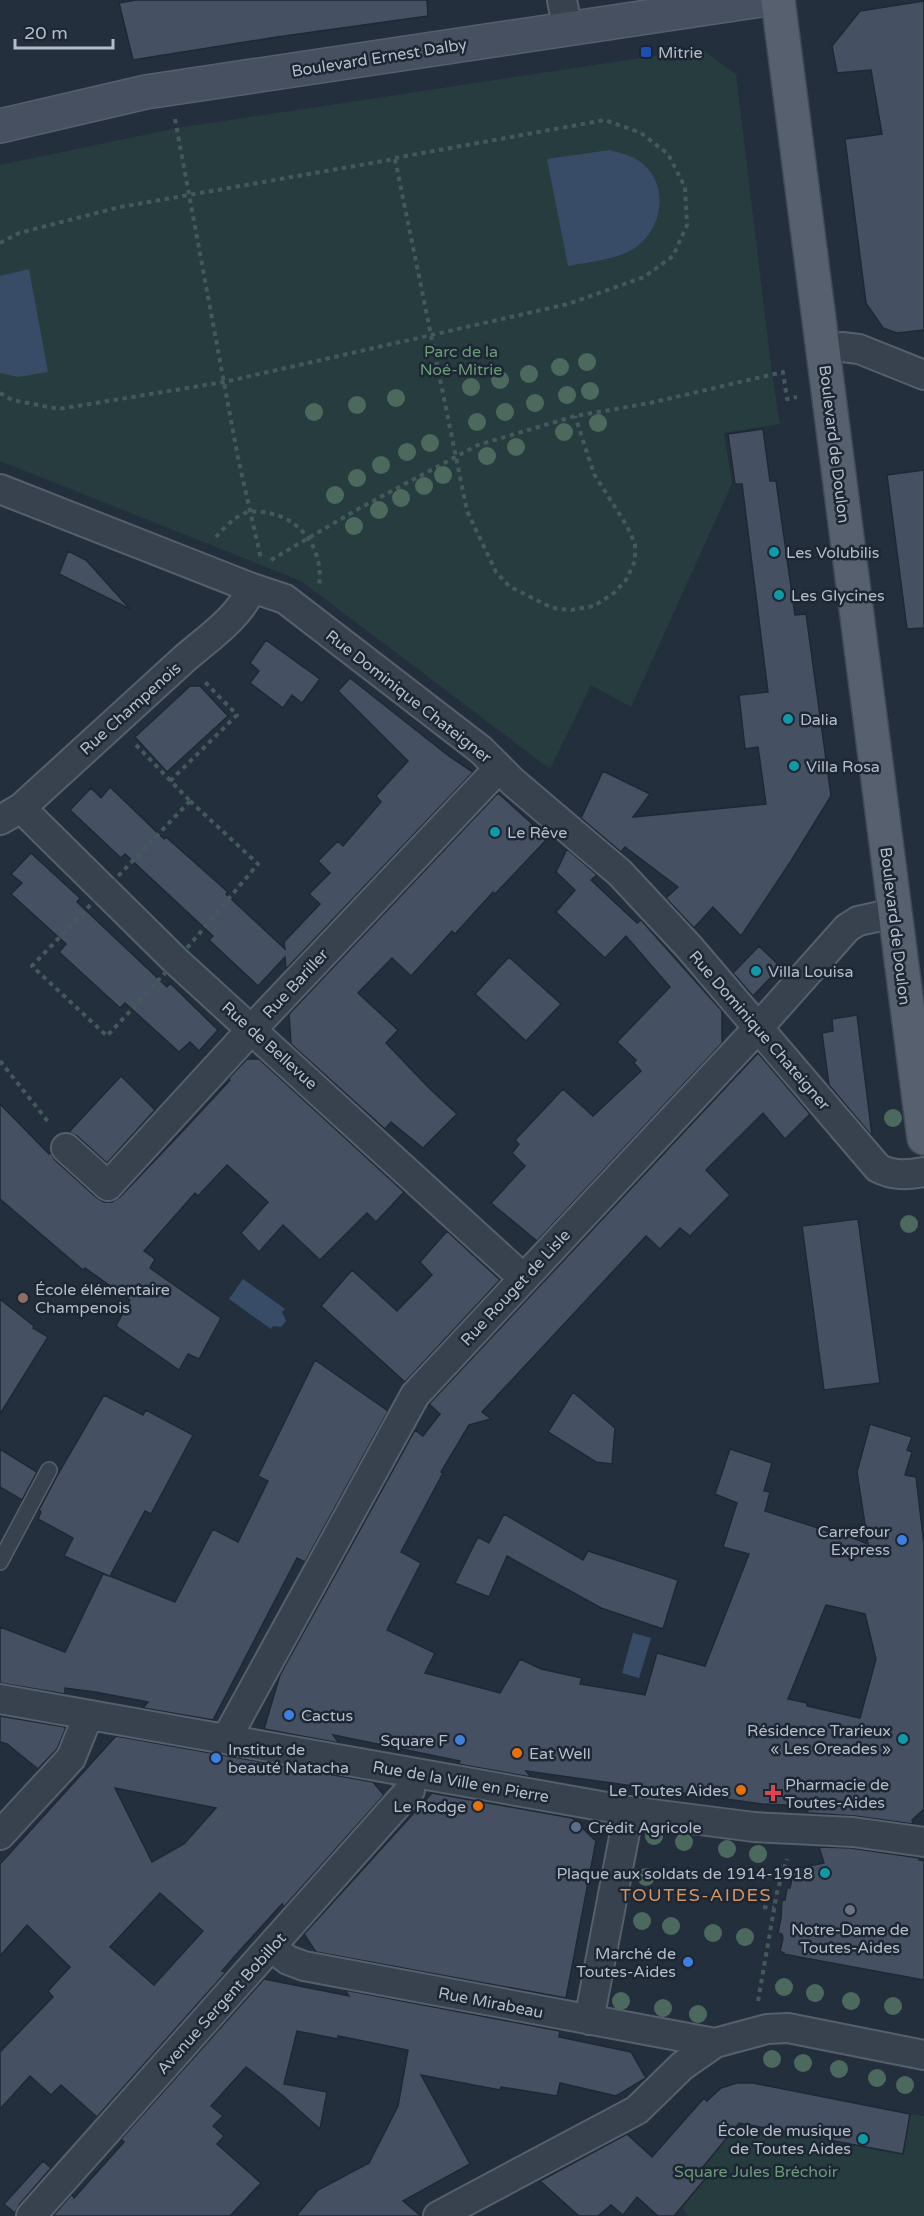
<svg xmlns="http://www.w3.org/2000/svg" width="924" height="2216" font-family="'Varela Round',sans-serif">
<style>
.green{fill:#263c3f}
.water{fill:#394c67}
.building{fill:#455162;stroke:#1f2835;stroke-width:1.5;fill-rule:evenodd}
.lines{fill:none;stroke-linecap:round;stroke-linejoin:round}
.lane-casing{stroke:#565f6c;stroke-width:18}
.street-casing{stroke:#565f6c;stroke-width:32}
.secondary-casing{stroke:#565f6c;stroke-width:36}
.primary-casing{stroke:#414a57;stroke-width:36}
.path{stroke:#44595c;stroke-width:4;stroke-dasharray:4.5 4.5;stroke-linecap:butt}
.lane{stroke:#38414e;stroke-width:15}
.street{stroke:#38414e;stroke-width:28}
.secondary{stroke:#465061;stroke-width:33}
.primary{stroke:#56606e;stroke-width:33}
.tree{fill:#4b6a5d}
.transit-dot{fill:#1a4fb4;stroke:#1d2633;stroke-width:2}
.culture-dot{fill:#0f9aa8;stroke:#1d2633;stroke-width:2}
.education-dot{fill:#8d6e63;stroke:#1d2633;stroke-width:2}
.shop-dot{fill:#3f7fe0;stroke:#1d2633;stroke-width:2}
.food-dot{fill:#e8710a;stroke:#1d2633;stroke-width:2}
.health-dot{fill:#e0444e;stroke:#1d2633;stroke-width:2}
.service-dot{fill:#5c6f8a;stroke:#1d2633;stroke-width:2}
.worship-dot{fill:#6b7280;stroke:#1d2633;stroke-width:2}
.labels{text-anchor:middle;stroke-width:5;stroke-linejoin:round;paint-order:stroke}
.poi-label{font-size:16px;fill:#b4bcc9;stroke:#1d2633;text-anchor:start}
.street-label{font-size:16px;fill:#b4bcc9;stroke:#1d2633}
.park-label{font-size:16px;fill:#6b9a76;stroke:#1d2633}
.neighbourhood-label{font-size:18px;letter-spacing:1.5px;fill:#d59563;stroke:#1d2633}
</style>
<rect width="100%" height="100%" fill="#242f3e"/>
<path class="green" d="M701 49 736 74 772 374 780 424 724 433 732 484 631 707 591 685 550 769 301 581 0 461V165L177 128Z
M910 2114 924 2116V2216H688L682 2207 710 2173 702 2166 735 2128 744 2124 902 2153Z"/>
<path class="water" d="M610 150C618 153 628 154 636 159 670 179 665 227 635 248 619 259 588 262 568 266L547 159Z
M29 269 48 372 18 377 0 373V276Z
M243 1279 285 1309 282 1312 286 1321 281 1327 273 1326 271 1329 229 1299Z
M633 1633 651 1638 639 1678 622 1673Z"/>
<path class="building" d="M136 0H427L428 16 277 37 133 60 119 3Z
M924 1V330L897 333 883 328 866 303 845 139 882 134 871 70 837 73 832 46 860 11Z
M763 429 770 481H776L795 615 806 614 831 796 791 861 741 936 713 907 694 928 666 898 678 887 625 847 621 852 581 818 603 771 650 794 633 817 766 804 758 747 745 749 739 695 768 692 742 484H735L728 434Z
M924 470V628L907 629 887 475Z
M68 551 86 560 130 609 59 574Z
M266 640 320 679 302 703 292 695 283 708 250 683 259 671 250 663Z
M350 678 450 757 473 772 286 969 285 957 258 986 209 940 213 936 125 854 121 858 70 810 91 788 101 798 110 787 164 839 166 837 228 892 226 894 285 949 284 942 320 904 309 894 330 873 318 861 338 841 343 846 381 802 376 796 408 761 338 691Z
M190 686H200L228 716 167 772 135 737Z
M498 793 548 838 495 894 493 892 455 934 452 931 411 976 392 958 358 993 398 1030 386 1043 430 1089 457 1114 423 1148 391 1122 385 1129 291 1044 289 1014Z
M567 849 597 875 591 880 637 923 641 920 722 1011V1043L537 1241 491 1203 525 1166 512 1153 519 1144 515 1140 563 1089 593 1116 641 1071 634 1063 636 1060 617 1042 670 987 626 936 605 958 556 912 575 890 556 872Z
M31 853 80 898 77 902 167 987 170 983 218 1030 199 1051 190 1042 179 1052 125 1003 120 1008 59 952 66 944 11 894 22 883 11 874Z
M759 946 781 967 753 996 733 973Z
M509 957 561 1004 526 1041 475 994Z
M857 1015 872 1135H871L829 1085 822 1033 833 1031 832 1019Z
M758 1053 810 1114 785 1139 763 1113 706 1170 730 1195 690 1236 680 1228 660 1249 646 1236 482 1412 491 1419 469 1425 441 1472 443 1473 401 1552 421 1563 387 1630 435 1653 425 1673 500 1693 520 1659 541 1669 582 1678 580 1684 645 1695 657 1653 705 1666 749 1554 723 1547 737 1503 715 1494 730 1449 772 1463 764 1491 770 1492 765 1511 843 1536V1534L868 1544 857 1472 870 1424 912 1437 907 1450 912 1452 905 1475 916 1477 924 1545V1809L912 1820 913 1824 855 1816 808 1813 806 1806 762 1804 526 1771 531 1777 458 1764 460 1761 333 1735 339 1743 264 1729 280 1675 415 1430 423 1436 440 1414 429 1404ZM826 1605 865 1614 876 1659 860 1718 807 1706V1703L788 1699Z
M247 1059H259L404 1192 376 1222 367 1213 320 1260 283 1225 259 1252 241 1233 268 1202 227 1165 198 1196 195 1193 144 1251 155 1259 150 1268 221 1318 199 1359 188 1354 179 1370 116 1326 130 1300 85 1268 83 1270 0 1199V1104L49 1154 50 1152 55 1160 97 1198 104 1202H112L120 1197 180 1134 230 1080 229 1078Z
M121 1076 155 1110 107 1163 77 1136 69 1132Z
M858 1219 880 1383 824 1390 802 1226Z
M447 1231 500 1280 405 1382 321 1306 352 1270 397 1311 432 1275 420 1262Z
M0 1299 34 1326 33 1328 48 1337 0 1414Z
M315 1360 388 1411 305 1562 297 1558 213 1720 143 1708 148 1702 95 1692 65 1688V1694L0 1683V1627L65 1652 103 1574 109 1576 64 1556 73 1538 38 1519 41 1512 39 1510 58 1474 104 1395 143 1415 146 1410 193 1435 151 1514 145 1511 110 1576 175 1602 213 1529 238 1542 268 1481 258 1476Z
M573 1392 615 1428 612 1464 596 1462 548 1432Z
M0 1449 37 1472 22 1500 0 1487Z
M504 1514 583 1560 588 1551 678 1580 663 1629 601 1608 507 1556 489 1597 455 1583 478 1537 489 1543Z
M0 1716 65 1727V1730L57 1749 38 1769 7 1744 0 1742Z
M116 1736 373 1782 384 1795 284 1907 282 1904 234 1957 222 1971 226 1972 97 2117 61 2085 51 2095 30 2076 0 2109V2052L53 1997 48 1991 70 1967 27 1925 0 1956V1864ZM115 1788 216 1808 184 1844 152 1862ZM160 1893 203 1931 154 1985 110 1947Z
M432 1793 572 1818 596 1841 566 1998 316 1952 304 1934Z
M819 1847 851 1848 919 1858V1860L924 1861V1980L783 1954 784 1953 780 1951 783 1938 782 1934 778 1933 781 1918 782 1899 785 1900 787 1888H790L794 1869 824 1863Z
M264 1979 349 1996 345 1990 560 2031 559 2037 631 2052 646 2078 616 2096 560 2083 557 2096 501 2087 500 2090 421 2075 470 2164 403 2201 421 2216H296L318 2190 369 2163 398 2106 408 2050 338 2036V2039L297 2031 284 2084 327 2092 320 2129 282 2095 246 2067 211 2106 223 2116 213 2126 224 2136 217 2144 261 2183 230 2216H53L72 2194 74 2198 124 2142 121 2139Z
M737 2083H753L910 2114 903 2154 739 2123 703 2167 710 2173 674 2216H658L637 2197 623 2215 611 2205 598 2216H579L540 2181 627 2134 652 2157 704 2098 707 2101 721 2088Z
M43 2161 51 2168 19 2205 15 2213 4 2204Z"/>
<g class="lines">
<defs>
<path id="lane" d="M0 1562 49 1470"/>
<path id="street" d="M562 0 568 30
M823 350 842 347 859 349 924 375
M0 489 252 588 285 599 481 750 513 782 620 873 689 947 878 1168C893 1176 907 1175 924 1172
M21 808 176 961 523 1278
M0 820 21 808C75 759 129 709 183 660 208 638 238 619 252 588
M66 1148 108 1186 252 1029 499 768
M0 1699 629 1811 754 1827 853 1832 924 1842
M229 1740 230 1732 415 1395 758 1028 847 928 858 921 895 913
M0 1835 71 1758 88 1716
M271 1947 288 1960 304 1966 715 2043 767 2029 788 2028 924 2055
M589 2020 629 1811
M31 2216 410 1790
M438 2216 637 2110 682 2066 715 2043"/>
<path id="secondary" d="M0 126 146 92 761 0"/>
<path id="primary" d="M778 0 924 1138"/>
</defs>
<use href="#lane" class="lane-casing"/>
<use href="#street" class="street-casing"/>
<use href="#secondary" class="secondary-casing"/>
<use href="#primary" class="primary-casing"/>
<path class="path" d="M175 119 238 458 261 559
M0 243 19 233 120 207 395 159 467 511 496 572 509 586 552 608 571 610 594 606 614 593 626 580 635 561V544L627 526 594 474 575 416
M0 393 12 400 59 409 224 382 568 304 644 277 673 256 687 225 685 187 668 154 641 133 605 120 395 158
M216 537C224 528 233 518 245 513 254 510 264 512 273 514 305 522 324 554 319 586
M271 560 358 509 478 445 575 416 650 403 783 372 787 399 797 397
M136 745 190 801
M170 781 237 715 205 682
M190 801 258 864 176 961 107 1036 32 966Z
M0 1061 50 1124
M763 1907 774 1908
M758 2001 777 1892 787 1859"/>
<use href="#lane" class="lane"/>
<use href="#street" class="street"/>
<use href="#secondary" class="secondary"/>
<use href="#primary" class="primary"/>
</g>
<g class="tree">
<circle cx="587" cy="362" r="9"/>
<circle cx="560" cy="367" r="9"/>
<circle cx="529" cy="374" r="9"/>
<circle cx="500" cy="380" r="9"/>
<circle cx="471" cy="387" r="9"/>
<circle cx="590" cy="391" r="9"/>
<circle cx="567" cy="395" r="9"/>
<circle cx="396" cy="398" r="9"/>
<circle cx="535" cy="403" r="9"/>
<circle cx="357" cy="405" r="9"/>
<circle cx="314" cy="412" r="9"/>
<circle cx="505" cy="412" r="9"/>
<circle cx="477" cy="422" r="9"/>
<circle cx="598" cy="423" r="9"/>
<circle cx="564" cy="432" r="9"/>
<circle cx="430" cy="443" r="9"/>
<circle cx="516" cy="447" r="9"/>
<circle cx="407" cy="452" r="9"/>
<circle cx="487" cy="456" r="9"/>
<circle cx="381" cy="465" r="9"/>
<circle cx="443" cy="475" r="9"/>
<circle cx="357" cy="478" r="9"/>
<circle cx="424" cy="486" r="9"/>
<circle cx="335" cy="495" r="9"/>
<circle cx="401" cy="498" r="9"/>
<circle cx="379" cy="510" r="9"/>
<circle cx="354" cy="526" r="9"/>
<circle cx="893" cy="1118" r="9"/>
<circle cx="909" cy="1224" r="9"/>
<circle cx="654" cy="1836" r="9"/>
<circle cx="684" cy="1842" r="9"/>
<circle cx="727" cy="1849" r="9"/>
<circle cx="758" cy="1854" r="9"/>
<circle cx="646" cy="1877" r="9"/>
<circle cx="642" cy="1921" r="9"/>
<circle cx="671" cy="1926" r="9"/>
<circle cx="713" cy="1933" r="9"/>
<circle cx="745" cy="1937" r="9"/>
<circle cx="784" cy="1987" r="9"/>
<circle cx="815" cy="1993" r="9"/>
<circle cx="621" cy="2001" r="9"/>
<circle cx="851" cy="2001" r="9"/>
<circle cx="893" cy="2006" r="9"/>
<circle cx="663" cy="2008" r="9"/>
<circle cx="698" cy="2014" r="9"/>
<circle cx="772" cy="2059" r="9"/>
<circle cx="803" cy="2063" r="9"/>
<circle cx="839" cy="2069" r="9"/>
<circle cx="877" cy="2078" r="9"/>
<circle cx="905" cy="2085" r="9"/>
</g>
<rect class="transit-dot" x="640" y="46" width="12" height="12" rx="3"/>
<g class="culture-dot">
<circle cx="774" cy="552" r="6"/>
<circle cx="779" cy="595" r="6"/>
<circle cx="788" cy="719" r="6"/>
<circle cx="794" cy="766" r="6"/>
<circle cx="495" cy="832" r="6"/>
<circle cx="756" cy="971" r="6"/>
<circle cx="903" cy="1739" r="6"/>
<circle cx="825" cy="1873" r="6"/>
<circle cx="863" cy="2139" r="6"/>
</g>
<circle class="education-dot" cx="23" cy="1298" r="6"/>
<g class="shop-dot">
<circle cx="902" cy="1540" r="6"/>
<circle cx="289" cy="1715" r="6"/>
<circle cx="460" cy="1740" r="6"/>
<circle cx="216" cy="1758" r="6"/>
<circle cx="688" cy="1962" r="6"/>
</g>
<g class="food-dot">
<circle cx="517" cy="1753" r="6"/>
<circle cx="741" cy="1790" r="6"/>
<circle cx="478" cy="1806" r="6"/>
</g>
<path class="health-dot" d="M770 1784h6v6h6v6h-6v6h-6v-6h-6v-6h6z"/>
<circle class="service-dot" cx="576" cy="1827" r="6"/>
<circle class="worship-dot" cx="850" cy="1910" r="6"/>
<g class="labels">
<g class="poi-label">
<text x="658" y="58">Mitrie</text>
<text x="786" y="558">Les Volubilis</text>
<text x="791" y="601">Les Glycines</text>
<text x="800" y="725">Dalia</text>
<text x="806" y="772">Villa Rosa</text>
<text x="507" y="838">Le Rêve</text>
<text x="768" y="977">Villa Louisa</text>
<text x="35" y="1295">École élémentaire<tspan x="35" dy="18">Champenois</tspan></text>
<text x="890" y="1537" text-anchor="end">Carrefour<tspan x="890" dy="18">Express</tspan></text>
<text x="301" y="1721">Cactus</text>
<text x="891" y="1736" text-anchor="end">Résidence Trarieux<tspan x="891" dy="18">« Les Oreades »</tspan></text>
<text x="448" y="1746" text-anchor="end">Square F</text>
<text x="228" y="1755">Institut de<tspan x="228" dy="18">beauté Natacha</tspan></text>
<text x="529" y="1759">Eat Well</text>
<text x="785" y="1790">Pharmacie de<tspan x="785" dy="18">Toutes-Aides</tspan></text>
<text x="729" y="1796" text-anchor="end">Le Toutes Aides</text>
<text x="466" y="1812" text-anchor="end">Le Rodge</text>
<text x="588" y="1833">Crédit Agricole</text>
<text x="813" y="1879" text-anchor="end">Plaque aux soldats de 1914-1918</text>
<text x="850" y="1935" text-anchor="middle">Notre-Dame de<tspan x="850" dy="18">Toutes-Aides</tspan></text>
<text x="676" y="1959" text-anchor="end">Marché de<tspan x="676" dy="18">Toutes-Aides</tspan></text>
<text x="851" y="2136" text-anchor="end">École de musique<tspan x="851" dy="18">de Toutes Aides</tspan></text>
</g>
<g class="street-label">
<text transform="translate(379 57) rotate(-9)" y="6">Boulevard Ernest Dalby</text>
<text transform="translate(835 444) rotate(83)" y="6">Boulevard de Doulon</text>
<text transform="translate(409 696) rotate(38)" y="6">Rue Dominique Chateigner</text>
<text transform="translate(130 708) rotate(-42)" y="6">Rue Champenois</text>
<text transform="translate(896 926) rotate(83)" y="6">Boulevard de Doulon</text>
<text transform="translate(295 983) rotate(-47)" y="6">Rue Bariller</text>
<text transform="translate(760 1030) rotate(49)" y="6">Rue Dominique Chateigner</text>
<text transform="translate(270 1045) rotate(42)" y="6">Rue de Bellevue</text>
<text transform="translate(515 1287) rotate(-47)" y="6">Rue Rouget de Lisle</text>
<text transform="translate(461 1781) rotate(10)" y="6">Rue de la Ville en Pierre</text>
<text transform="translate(491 2002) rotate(11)" y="6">Rue Mirabeau</text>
<text transform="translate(221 2003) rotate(-48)" y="6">Avenue Sergent Bobillot</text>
</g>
<g class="park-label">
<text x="461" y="357">Parc de la<tspan x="461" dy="18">Noé-Mitrie</tspan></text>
<text x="756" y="2177">Square Jules Bréchoir</text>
</g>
<g class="neighbourhood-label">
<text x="696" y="1901">TOUTES-AIDES</text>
</g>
</g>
<path d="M15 39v9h98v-9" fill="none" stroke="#b4bcc9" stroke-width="3"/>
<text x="24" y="39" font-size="18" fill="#b4bcc9" stroke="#1d2633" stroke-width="4.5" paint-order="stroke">20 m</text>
</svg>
